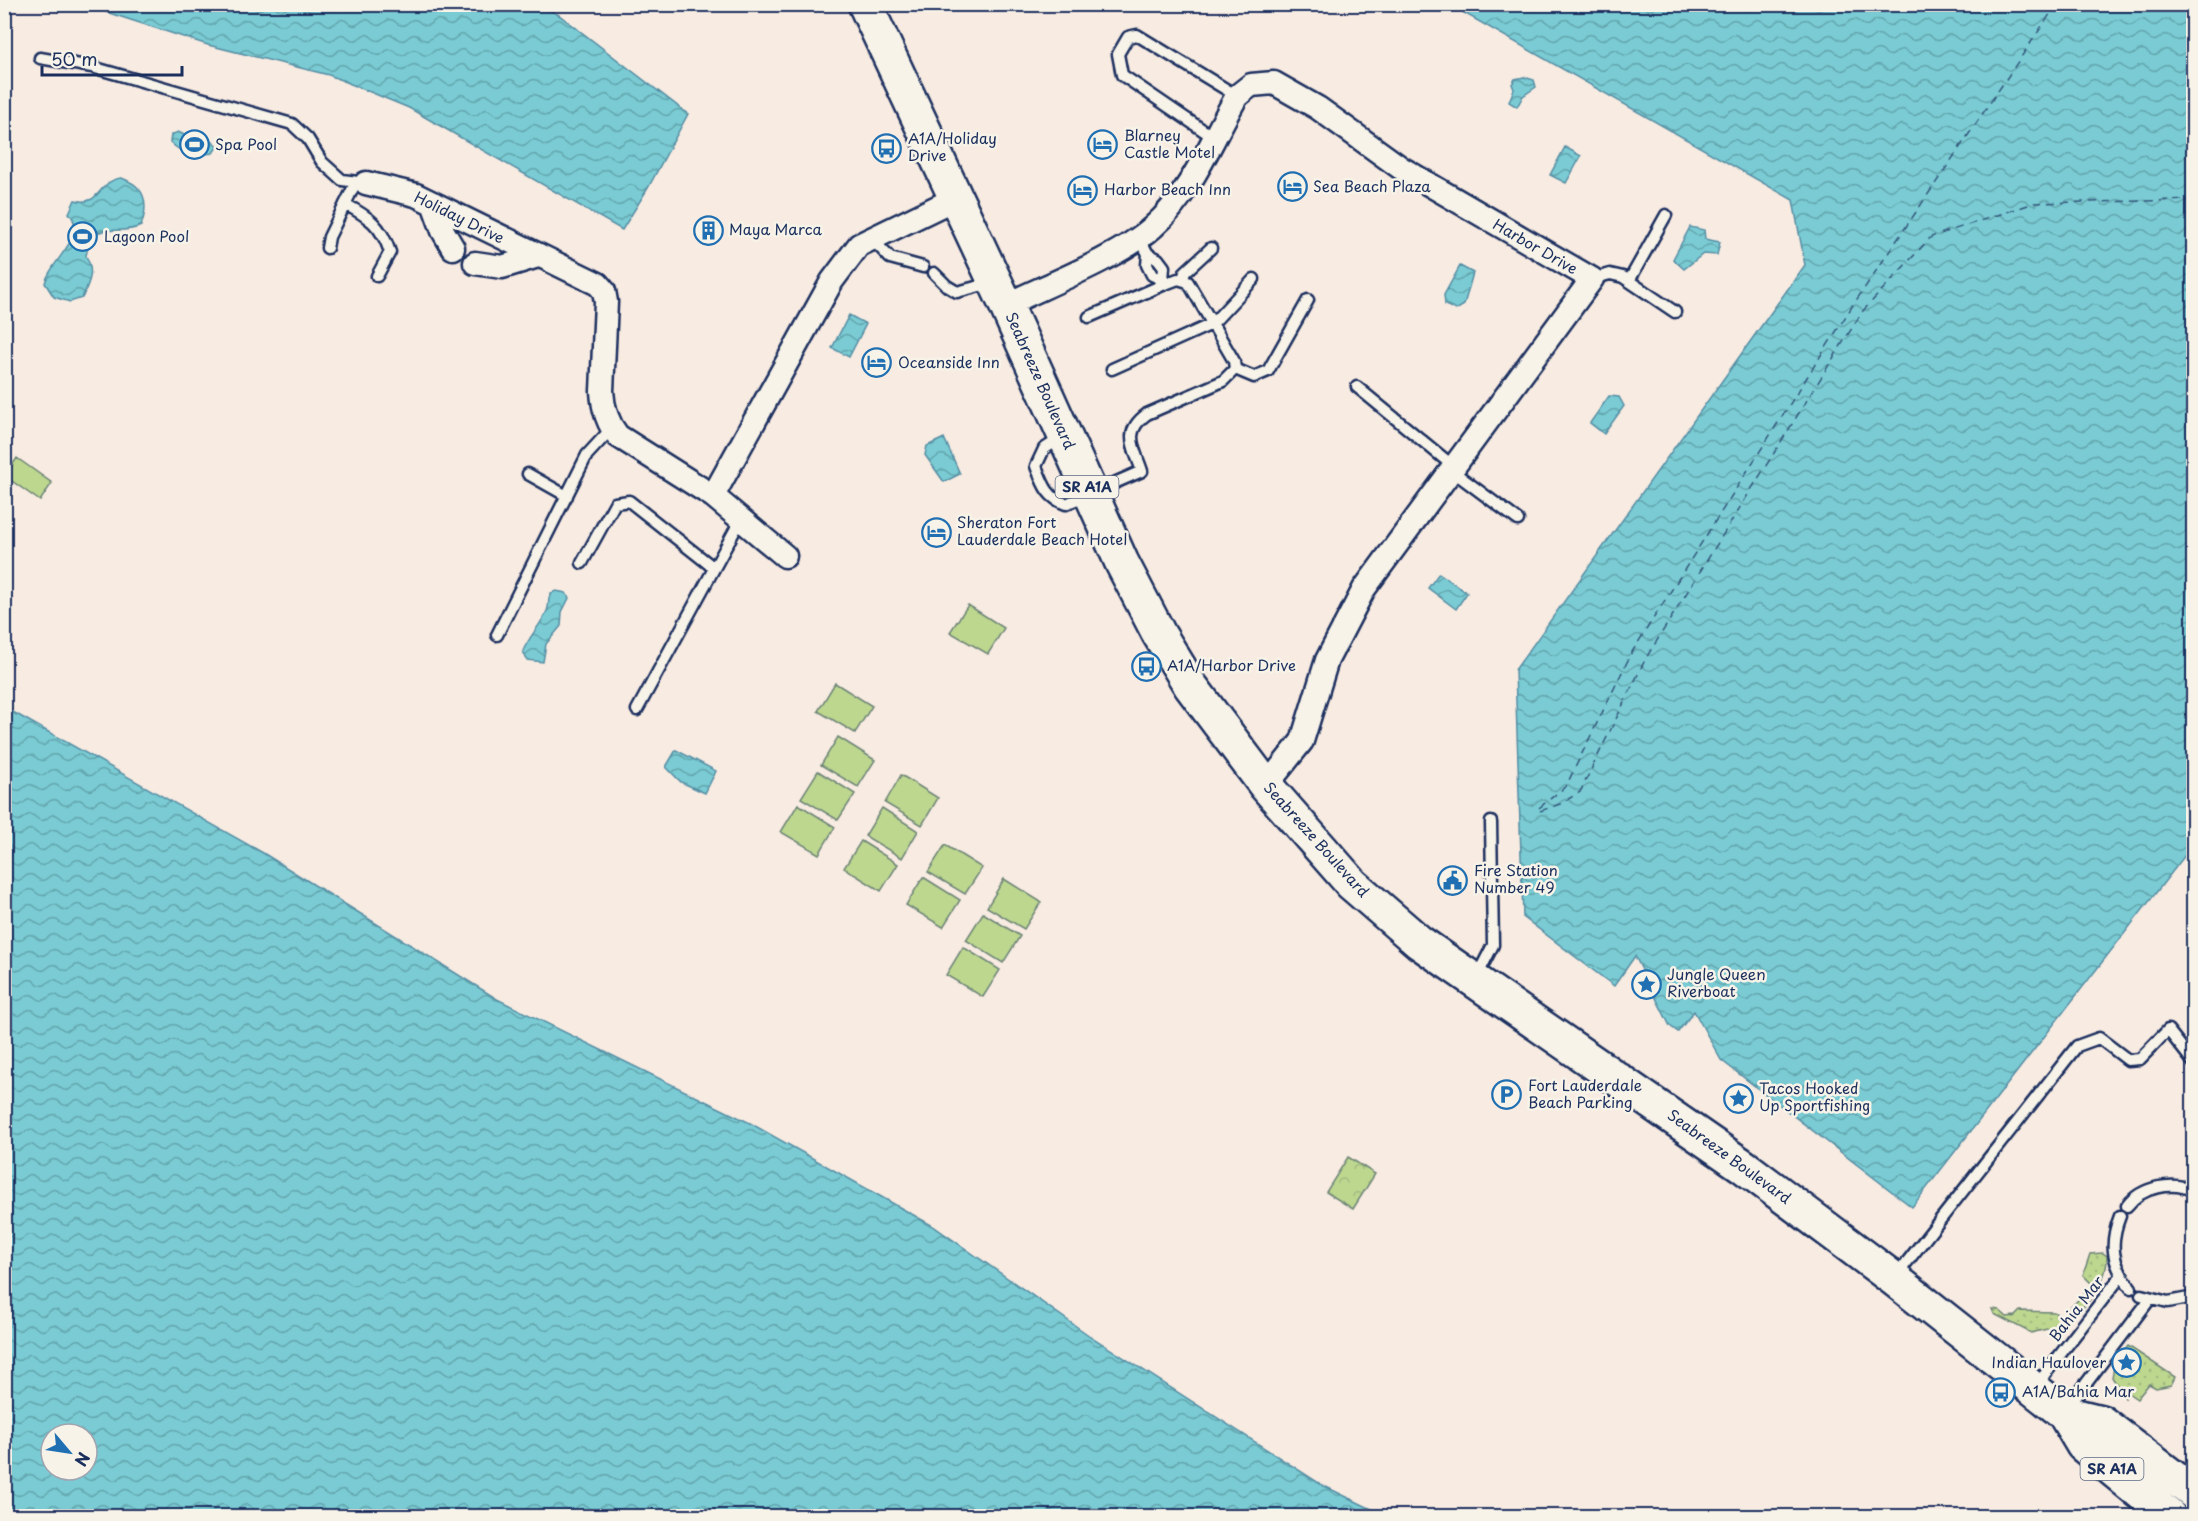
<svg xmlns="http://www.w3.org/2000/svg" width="2198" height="1521" font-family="'Playpen Sans',sans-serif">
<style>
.grass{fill:#bdd78f;stroke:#6c8376;stroke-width:1.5}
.forest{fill:url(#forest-crowns);stroke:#6c8376;stroke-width:1.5}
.garden{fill:url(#garden-dots);stroke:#6c8376;stroke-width:1.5}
.water{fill:url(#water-waves);stroke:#548da4;stroke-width:1.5;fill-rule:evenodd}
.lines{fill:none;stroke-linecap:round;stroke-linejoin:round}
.ferry{stroke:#33567b;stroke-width:1.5;stroke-dasharray:8 6;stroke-linecap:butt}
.service-casing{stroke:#1b2f5e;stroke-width:15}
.minor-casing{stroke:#1b2f5e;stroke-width:27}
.primary-casing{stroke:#1b2f5e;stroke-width:38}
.service{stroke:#f7f3e8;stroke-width:10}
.minor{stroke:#f7f3e8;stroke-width:22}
.primary{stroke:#f7f3e8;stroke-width:33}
.labels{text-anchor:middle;stroke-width:5;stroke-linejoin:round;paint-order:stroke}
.shield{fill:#f7f3e8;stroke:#5d6a87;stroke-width:1.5}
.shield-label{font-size:14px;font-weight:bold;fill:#1b2f5e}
.poi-label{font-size:15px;fill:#1b2f5e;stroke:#f7f3e8;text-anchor:start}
.street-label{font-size:15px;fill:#1b2f5e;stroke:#f7f3e8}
</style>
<defs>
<pattern id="forest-crowns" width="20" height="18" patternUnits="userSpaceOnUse" patternTransform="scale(1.5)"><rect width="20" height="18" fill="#bdd78f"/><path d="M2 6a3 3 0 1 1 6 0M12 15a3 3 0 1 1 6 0" fill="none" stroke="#a2b97e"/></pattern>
<pattern id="garden-dots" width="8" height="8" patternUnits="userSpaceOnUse" patternTransform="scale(1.5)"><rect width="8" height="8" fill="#bdd78f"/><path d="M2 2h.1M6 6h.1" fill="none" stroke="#a2b97e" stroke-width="1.8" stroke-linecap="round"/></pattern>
<pattern id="water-waves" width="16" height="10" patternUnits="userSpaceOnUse" patternTransform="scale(1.5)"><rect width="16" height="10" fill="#7acbd3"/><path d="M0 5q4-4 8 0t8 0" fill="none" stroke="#63a5ae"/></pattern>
</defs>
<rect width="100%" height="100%" fill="#f8ebe1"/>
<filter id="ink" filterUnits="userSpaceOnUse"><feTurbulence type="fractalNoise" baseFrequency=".0167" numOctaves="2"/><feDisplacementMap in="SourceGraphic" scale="12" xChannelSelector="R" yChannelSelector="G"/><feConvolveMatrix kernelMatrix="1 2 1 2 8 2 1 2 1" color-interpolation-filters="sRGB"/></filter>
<g filter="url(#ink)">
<path class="grass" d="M17 458 52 483 40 501 5 476Z
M968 605 1004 628 988 654 950 632Z
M835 683 872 706 855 733 818 711Z
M838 737 875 760 858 787 821 765Z
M818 771 855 794 838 820 801 798Z
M901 775 938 798 922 825 885 803Z
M798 804 835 827 819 854 781 832Z
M882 808 918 831 902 858 865 836Z
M861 841 898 864 881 891 844 868Z
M945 845 982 868 965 894 928 872Z
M923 877 960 900 943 927 906 905Z
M1004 879 1041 902 1024 929 987 907Z
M983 913 1020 936 1003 963 966 940Z
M963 947 1000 970 983 997 946 975Z"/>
<path class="forest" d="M1348 1157 1375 1174 1353 1209 1326 1192Z"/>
<path class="garden" d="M2103 1253 2107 1256C2108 1288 2079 1313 2056 1331L2051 1328 2031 1333 1994 1314 1992 1309 1999 1310 2007 1317 2015 1316 2020 1311 2054 1312 2061 1317 2093 1285 2083 1275 2090 1254Z
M2128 1346 2175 1377 2171 1385 2156 1388 2149 1384 2137 1399 2128 1393 2125 1398 2112 1377 2115 1362Z"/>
<path class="water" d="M96 5H540L559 15 688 114 648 188 622 230 409 108 329 75 208 45 106 12Z
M1450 5H2193V845L1912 1207 1721 1060 1694 1011 1678 1032 1670 1026 1635 956 1614 986 1523 917 1515 670 1805 265 1793 200Z
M1524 77 1534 80 1536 87 1523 96 1517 107 1509 102 1514 89 1512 84 1515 79Z
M178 132 197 141H213L217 147 213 153C194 156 183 155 170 142L171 135Z
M1565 147 1581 156 1566 183 1550 175Z
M121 178C146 186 149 204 141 226 115 238 92 216 86 256 95 272 89 283 82 298L70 302 54 297 45 283C51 259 89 236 69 213L75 200C101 207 97 181 121 178Z
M1690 227 1704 230 1705 239 1720 242 1717 255 1703 254 1684 269 1673 259Z
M1460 266 1473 273 1464 305 1456 310 1445 305 1444 295Z
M849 315 866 324 849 357 832 348Z
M1609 396 1619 397 1624 406 1604 434 1590 423Z
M944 438 960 474 944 482 925 455 927 446Z
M1439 573 1467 593 1456 609 1428 588Z
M556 591 566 593 569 598 562 612 561 626 546 644 543 662 527 660 523 651C529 637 540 626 547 611 550 605 547 599 551 593Z
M4 707 263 853 497 999 750 1123 933 1226 1090 1336 1322 1485 1386 1516H5ZM51 1434H87V1470H51Z
M676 750 716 771 705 793 681 782 666 767Z"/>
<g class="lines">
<path class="ferry" d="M1539 808 1566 786 1632 652 1853 305 2057 4
M1540 811 1560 804 1580 792 1646 658 1862 312 1931 237 2034 203 2194 200"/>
<defs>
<path id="service" d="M40 58 92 67 292 124 308 139 322 162 342 180 366 183
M1213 137 1122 75 1118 54 1128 37 1137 35 1237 96
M345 204C369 217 381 225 390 252L377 276
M872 239 890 258 923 267
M327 248 329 237 356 182
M1148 254 1158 259 1164 267 1163 280
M934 273 947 286 957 292 991 283
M1183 279 1185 272 1211 248
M1592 279 1610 274 1623 277 1675 312
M1629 281 1666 215
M1089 317 1165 284
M1112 369 1212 324 1254 279
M1235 369 1254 377 1268 371 1308 300
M1357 387 1453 466
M1061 438 1044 449 1036 466C1043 484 1047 498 1066 504L1142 471C1134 447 1122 432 1147 414L1223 381 1235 369 1234 361 1188 282 1178 279 1165 284 1163 280 1152 275 1147 265 1148 254 1139 237
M1451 470 1518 520
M528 474 567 496
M582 563 615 503 629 501 714 568
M497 635 587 455 612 428
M637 710 741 519
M1476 978 1493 945 1491 822
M2127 1206C2141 1187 2173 1180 2194 1191
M2120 1216C2109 1244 2112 1265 2131 1288
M1896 1276 2077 1046 2099 1038 2128 1060 2140 1059 2168 1030 2194 1063
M2141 1295 2168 1302 2194 1297
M2035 1387 2121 1276
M2066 1410 2150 1299"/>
<path id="minor" d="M366 183 416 195 598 284 604 291 606 302 602 391C603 408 607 423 618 436L713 496 785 556
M433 203 443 231 453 248
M475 263 502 267 538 256
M1006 305C1047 285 1120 257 1153 227 1191 194 1212 139 1237 96L1251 85 1274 83 1318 108 1401 168 1592 279 1364 589 1327 660 1302 741 1266 786
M713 496 832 281 859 245 956 198"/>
<path id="primary" d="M865 4 1006 305 1122 563 1159 634 1190 685 1266 786 1352 884 1419 942 1743 1166 1894 1279 2064 1413 2101 1422 2194 1493
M2064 1413 2083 1445 2169 1516"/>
</defs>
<use href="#service" class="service-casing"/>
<use href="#minor" class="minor-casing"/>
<use href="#primary" class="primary-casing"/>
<use href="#service" class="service"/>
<use href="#minor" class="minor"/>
<use href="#primary" class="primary"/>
</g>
</g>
<defs>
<symbol id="stadium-ring" viewBox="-11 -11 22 22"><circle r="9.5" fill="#f7f3e8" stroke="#1f6fb2" stroke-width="1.5"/><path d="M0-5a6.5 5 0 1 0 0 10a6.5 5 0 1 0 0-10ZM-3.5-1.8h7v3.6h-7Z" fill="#1f6fb2"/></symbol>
<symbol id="hotel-ring" viewBox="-11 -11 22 22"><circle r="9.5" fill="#f7f3e8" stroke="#1f6fb2" stroke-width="1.5"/><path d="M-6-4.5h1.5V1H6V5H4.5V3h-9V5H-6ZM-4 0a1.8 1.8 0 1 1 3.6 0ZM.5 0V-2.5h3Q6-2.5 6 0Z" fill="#1f6fb2"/></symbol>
<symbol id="bus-ring" viewBox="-11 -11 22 22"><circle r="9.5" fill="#f7f3e8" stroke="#1f6fb2" stroke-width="1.5"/><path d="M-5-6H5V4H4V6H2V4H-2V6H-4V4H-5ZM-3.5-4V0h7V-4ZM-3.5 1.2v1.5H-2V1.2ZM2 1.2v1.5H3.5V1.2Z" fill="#1f6fb2"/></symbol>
<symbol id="building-ring" viewBox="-11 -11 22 22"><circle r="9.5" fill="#f7f3e8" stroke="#1f6fb2" stroke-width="1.5"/><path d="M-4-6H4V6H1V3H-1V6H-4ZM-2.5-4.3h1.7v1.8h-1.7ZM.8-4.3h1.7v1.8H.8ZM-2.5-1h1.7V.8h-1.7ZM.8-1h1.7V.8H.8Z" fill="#1f6fb2"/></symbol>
<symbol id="civic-ring" viewBox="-11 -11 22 22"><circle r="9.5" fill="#f7f3e8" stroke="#1f6fb2" stroke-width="1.5"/><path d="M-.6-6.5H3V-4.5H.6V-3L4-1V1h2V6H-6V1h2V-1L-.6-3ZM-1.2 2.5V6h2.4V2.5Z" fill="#1f6fb2"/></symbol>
<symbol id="sight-ring" viewBox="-11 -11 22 22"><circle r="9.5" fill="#f7f3e8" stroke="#1f6fb2" stroke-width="1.5"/><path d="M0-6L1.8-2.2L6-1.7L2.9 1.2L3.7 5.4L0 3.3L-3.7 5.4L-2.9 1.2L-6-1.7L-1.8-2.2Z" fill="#1f6fb2"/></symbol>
<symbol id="parking-ring" viewBox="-11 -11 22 22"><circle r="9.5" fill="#f7f3e8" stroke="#1f6fb2" stroke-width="1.5"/><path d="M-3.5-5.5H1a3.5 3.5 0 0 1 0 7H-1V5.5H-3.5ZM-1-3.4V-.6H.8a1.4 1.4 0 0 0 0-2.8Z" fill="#1f6fb2"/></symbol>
</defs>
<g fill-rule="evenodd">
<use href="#stadium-ring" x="178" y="128" width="33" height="33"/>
<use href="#hotel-ring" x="1086" y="128" width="33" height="33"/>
<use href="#bus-ring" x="870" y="132" width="33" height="33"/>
<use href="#hotel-ring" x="1276" y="170" width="33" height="33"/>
<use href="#hotel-ring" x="1066" y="174" width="33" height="33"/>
<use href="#building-ring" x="692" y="214" width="33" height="33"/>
<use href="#stadium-ring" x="66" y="220" width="33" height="33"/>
<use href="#hotel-ring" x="860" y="346" width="33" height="33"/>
<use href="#hotel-ring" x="920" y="516" width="33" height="33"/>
<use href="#bus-ring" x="1130" y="650" width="33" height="33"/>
<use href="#civic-ring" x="1436" y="864" width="33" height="33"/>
<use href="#sight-ring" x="1630" y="968" width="33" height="33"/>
<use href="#parking-ring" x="1490" y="1078" width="33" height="33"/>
<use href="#sight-ring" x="1722" y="1082" width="33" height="33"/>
<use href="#sight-ring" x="2110" y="1346" width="33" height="33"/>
<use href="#bus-ring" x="1984" y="1376" width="33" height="33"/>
</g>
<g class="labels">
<g class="shield">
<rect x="1055.5" y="476" width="63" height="22" rx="4.5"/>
<rect x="2080.5" y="1458" width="63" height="22" rx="4.5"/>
</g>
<g class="shield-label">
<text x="1087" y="492">SR A1A</text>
<text x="2112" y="1474">SR A1A</text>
</g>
<g class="poi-label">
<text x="1124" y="141">Blarney<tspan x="1124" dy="17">Castle Motel</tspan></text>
<text x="908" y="144">A1A/Holiday<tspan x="908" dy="17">Drive</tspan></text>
<text x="215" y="150">Spa Pool</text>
<text x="1313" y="192">Sea Beach Plaza</text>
<text x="1104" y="195">Harbor Beach Inn</text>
<text x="729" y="235">Maya Marca</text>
<text x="104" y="242">Lagoon Pool</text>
<text x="898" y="368">Oceanside Inn</text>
<text x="957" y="528">Sheraton Fort<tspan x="957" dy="17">Lauderdale Beach Hotel</tspan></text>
<text x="1167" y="671">A1A/Harbor Drive</text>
<text x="1474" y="876">Fire Station<tspan x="1474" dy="17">Number 49</tspan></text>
<text x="1667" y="980">Jungle Queen<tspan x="1667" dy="17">Riverboat</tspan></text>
<text x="1528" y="1091">Fort Lauderdale<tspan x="1528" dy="17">Beach Parking</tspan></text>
<text x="1759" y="1094">Tacos Hooked<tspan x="1759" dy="17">Up Sportfishing</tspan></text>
<text x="2106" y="1368" text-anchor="end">Indian Haulover</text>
<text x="2022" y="1397">A1A/Bahia Mar</text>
</g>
<g class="street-label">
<text transform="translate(459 218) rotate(26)" y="5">Holiday Drive</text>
<text transform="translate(1535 247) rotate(30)" y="5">Harbor Drive</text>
<text transform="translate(1040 381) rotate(66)" y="5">Seabreeze Boulevard</text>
<text transform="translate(1316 840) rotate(48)" y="5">Seabreeze Boulevard</text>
<text transform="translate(1729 1157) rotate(36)" y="5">Seabreeze Boulevard</text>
<text transform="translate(2077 1309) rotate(-52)" y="5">Bahia Mar</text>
</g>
</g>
<rect width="2198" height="1521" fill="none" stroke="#f7f3e8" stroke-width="24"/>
<rect x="12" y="12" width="2174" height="1497" fill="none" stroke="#1b2f5e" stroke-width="2" filter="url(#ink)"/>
<g transform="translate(69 1452) rotate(119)"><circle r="28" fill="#f7f3e8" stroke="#9fa5b1" stroke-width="1.5"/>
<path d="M0-4.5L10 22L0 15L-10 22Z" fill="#1f6fb2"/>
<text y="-9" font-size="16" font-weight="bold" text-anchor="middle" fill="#1b2f5e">N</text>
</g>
<path d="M42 66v9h140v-9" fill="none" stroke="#1b2f5e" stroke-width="3"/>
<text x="51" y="66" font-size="18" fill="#1b2f5e" stroke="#f7f3e8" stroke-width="4.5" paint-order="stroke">50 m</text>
</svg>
